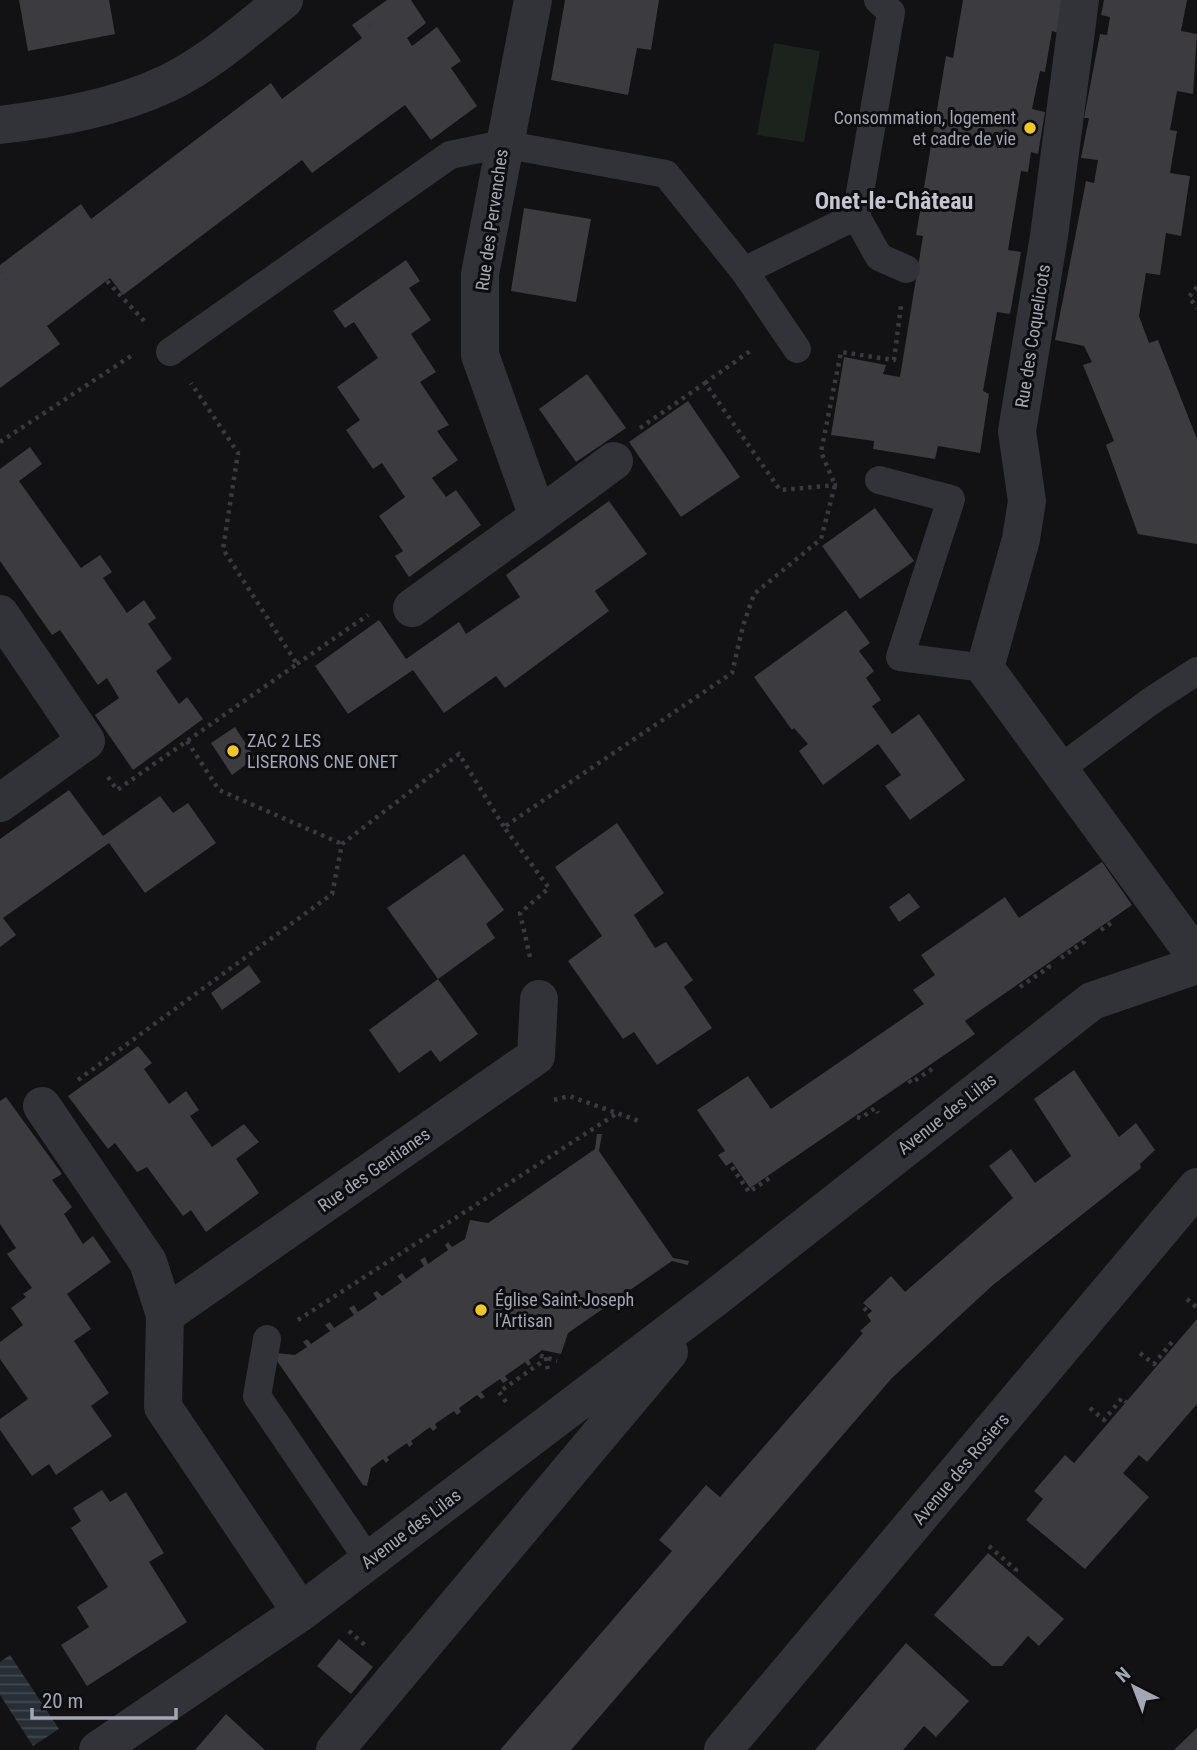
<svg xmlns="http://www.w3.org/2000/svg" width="1197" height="1750" font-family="'Roboto Condensed',sans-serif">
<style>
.park{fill:#1c231d}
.water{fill:url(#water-rules)}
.building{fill:#3c3b40}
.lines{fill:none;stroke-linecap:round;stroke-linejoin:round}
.path{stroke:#383a3f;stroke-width:4.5;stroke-dasharray:3.5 5;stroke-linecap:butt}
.lane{stroke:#323338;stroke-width:28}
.street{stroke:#323338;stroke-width:38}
.poi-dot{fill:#f1c62b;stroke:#0d0c0e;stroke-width:2.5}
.labels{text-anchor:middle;stroke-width:6;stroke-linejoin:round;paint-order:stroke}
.poi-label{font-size:18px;fill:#a3a6b4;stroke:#0d0c0e;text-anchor:start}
.street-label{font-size:18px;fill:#a3a6b4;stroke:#0d0c0e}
.district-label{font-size:24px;font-weight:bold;fill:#c4c5d0;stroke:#0d0c0e}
</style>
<defs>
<pattern id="water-rules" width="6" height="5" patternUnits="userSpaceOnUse" patternTransform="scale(1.75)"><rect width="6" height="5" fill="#282e36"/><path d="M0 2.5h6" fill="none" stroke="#444951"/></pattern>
</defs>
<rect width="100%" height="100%" fill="#121113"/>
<path class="park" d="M774 43 820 51 804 142 757 135Z"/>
<path class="water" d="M10 1655 59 1729 33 1746 0 1695V1662Z"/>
<path class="building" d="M19 0H109L115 34 28 51Z
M387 0H411L426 23 407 38 412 46 437 27 461 61 451 68 477 106 431 140 405 105 312 173 302 160 123 295 110 278 47 326 60 344 0 388V265L81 204 91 219 271 83 282 99 362 38 352 25Z
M565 0H659L651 50 637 48 628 95 551 80Z
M963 0H1071L1065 35 1052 31 1045 72 1040 71 1032 109 1045 112 1038 154 1031 152 1028 172 1021 171 1008 250 1021 252 1010 314 997 312 983 391 989 394 980 453 938 446 935 459 873 449 874 441 831 435 844 357 886 365 883 374 900 377 923 236 916 235 946 56 953 58Z
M1104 0H1187L1181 31 1197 34 1193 94 1177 91 1170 130 1177 131 1170 173 1190 176 1181 236 1166 233 1160 275 1146 273 1139 316 1149 343 1158 340 1197 439V544L1138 534 1106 445 1114 441 1083 365 1092 362 1084 346 1055 340 1086 181 1094 183 1098 160 1081 158 1089 118H1084L1100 34 1107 35 1110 17 1101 15Z
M524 208 591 219 576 302 511 291Z
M406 260 420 281 409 288 431 320 411 334 436 372 420 382 449 425 437 431 458 460 432 478 446 497 456 490 481 525 409 577 395 556 403 551 379 516 405 497 382 463 373 469 346 430 360 420 337 387 378 358 354 322 345 328 333 311Z
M587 374 626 428 576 462 539 409Z
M688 401 740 477 681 517 629 442Z
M30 447 42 464 19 481 81 568 100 555 112 572 103 578 127 613 144 600 156 618 148 624 172 659 156 671 179 704 187 697 203 719 133 770 95 715 119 698 107 678 98 685 60 630 52 635 0 561V469Z
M609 501 647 554 595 591 609 611 505 688 496 676 444 713 413 670 348 714 315 666 379 620 406 659 459 622 466 634 520 597 506 575Z
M875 508 914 561 860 599 822 546Z
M846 610 870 643 859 651 874 671 866 678 881 700 872 706 892 734 919 714 965 780 910 820 885 786 901 775 878 744 823 785 799 751 808 744 794 728 792 730 754 677Z
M235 727 255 758 232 775 211 743Z
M69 790 103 836 160 796 173 813 188 803 216 843 145 893 109 843 3 918 16 935 0 947V839Z
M617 823 664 893 634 915 655 948 666 942 693 980 684 987 712 1028 657 1065 634 1032 623 1039 568 961 602 936 555 867Z
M464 854 504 910 486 924 495 938 438 979 387 908Z
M1102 862 1132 905 965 1021 975 1034 750 1188 732 1162 726 1166 718 1155 725 1151 697 1110 748 1076 771 1109 924 1004 913 990 935 975 921 955 1005 897 1019 918Z
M909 893 920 907 899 922 889 907Z
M249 965 261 982 222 1010 211 993Z
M438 979 478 1034 440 1062 431 1050 399 1073 369 1030Z
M138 1046 152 1063 144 1069 169 1104 186 1091 199 1110 190 1116 212 1147 244 1124 259 1142 236 1159 259 1193 206 1232 191 1210 183 1216 147 1167 137 1172 115 1143 108 1149 68 1096Z
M1074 1070 1119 1137 1136 1123 1155 1150 1140 1164 1141 1168 993 1285 892 1378 571 1750H500L672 1551 659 1540 706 1485 720 1497 863 1333 860 1331 871 1321 867 1315 872 1311 863 1303 891 1276 905 1292 1013 1198 989 1166 1011 1149 1035 1183 1071 1156 1034 1099Z
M6 1097 62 1174 52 1180 72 1207 64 1214 83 1244 93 1236 111 1262 67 1294 91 1329 74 1341 109 1393 91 1406 112 1436 56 1475 49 1464 32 1476 0 1430V1419L28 1399 0 1359V1342L23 1325 11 1308 26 1297 23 1294 32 1288 7 1254 16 1248 0 1224V1101Z
M597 1134H602L599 1151 673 1258 689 1261 688 1265 672 1261 568 1333 561 1354 542 1350 529 1360 531 1364 528 1366 525 1362 505 1376 508 1380 503 1383 500 1379 481 1392 485 1397 481 1399 477 1395 459 1408 461 1412 457 1415 454 1411 435 1424 437 1428 433 1431 430 1427 411 1441 413 1444 409 1447 407 1443 387 1457 389 1460 386 1463 383 1459 371 1468 367 1486 363 1485 275 1358 276 1353 295 1355 307 1347 303 1342 307 1339 311 1344 330 1331 325 1325 330 1322 334 1328 354 1315 349 1308 354 1305 358 1312 377 1299 373 1293 377 1291 382 1296 402 1282 397 1276 402 1273 406 1279 424 1266 420 1260 425 1257 428 1264 448 1250 445 1245 448 1242 452 1247 465 1239 470 1220 488 1223 595 1149Z
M1197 1319V1404L1147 1462 1139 1455 1123 1473 1149 1497 1085 1569 1026 1520 1043 1499 1034 1491 1065 1455 1074 1463Z
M102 1490 110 1502 126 1492 164 1553 149 1562 187 1622 87 1686 61 1645 89 1627 77 1607 108 1587 71 1528 81 1521 73 1508Z
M988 1553 1064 1619 1039 1646 1028 1636 1002 1666H992L934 1615Z
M339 1639 373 1667 351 1694 317 1666Z
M906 1643 969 1701 936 1737 924 1726 903 1750H815Z
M226 1714 265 1750H195Z
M1197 1728V1750H1174Z"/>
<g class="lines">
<path class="path" d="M364 17 374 30
M0 271 6 280
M107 281 147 324
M1197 287 1189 297 1197 308
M705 383 753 349
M640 428 705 383 780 490 837 485
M0 442 131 356
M657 474 671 497
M297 664 368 615
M187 741 219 790 342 844
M108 777 117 790 297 664 223 549 238 453 191 383
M1101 930 1114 921
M465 954 467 958
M530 957 520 913 549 888 504 827 732 673 743 626 754 594 821 539 835 485 821 452 841 352 894 360 901 306
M1061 958 1084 942 1085 938
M1020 987 1049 967 1047 964
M78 1080 332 894 342 844 459 754 504 827
M909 1080 911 1083 932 1069
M554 1100 569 1096 639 1121
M857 1117 861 1118 875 1108 878 1113
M732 1167 749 1192 771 1177
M1187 1299 1197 1308
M864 1308 869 1313
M298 1320 619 1112
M532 1353 557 1361
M1140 1353 1154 1364 1172 1342 1175 1344
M506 1402 499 1392 546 1359 548 1371
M1090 1408 1104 1420 1122 1398 1126 1402
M989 1546 1016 1570 1013 1575
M349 1631 366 1646"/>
<path class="lane" d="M856 216 879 257 906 269
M744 271 856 216 891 12 878 0
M170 352 450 155 503 144 666 174 744 271 797 349
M879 480 951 499 900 657 985 668
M1061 768 1151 701 1197 671
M267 1339 257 1396 369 1561"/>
<path class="street" d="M1080 0 1049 236 1017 431 1027 501 1021 539 985 668 1197 958
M0 125C56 118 115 108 166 84 209 64 247 29 284 0
M538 517 614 461
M412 608 538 517 480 355V274L533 0
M0 614 86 741 0 803
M42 1106 148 1262 165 1315
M301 1612 163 1407 165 1315 536 1056 539 999
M98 1750 301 1612 716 1297 1092 1001 1197 965
M335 1750 669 1352
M723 1750 1197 1187"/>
</g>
<g class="poi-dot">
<circle cx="1030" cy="128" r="7"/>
<circle cx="233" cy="751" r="7"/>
<circle cx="481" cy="1310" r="7"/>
</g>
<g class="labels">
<g class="poi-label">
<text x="1016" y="124" text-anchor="end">Consommation, logement<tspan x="1016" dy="21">et cadre de vie</tspan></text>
<text x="247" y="747">ZAC 2 LES<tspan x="247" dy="21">LISERONS CNE ONET</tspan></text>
<text x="495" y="1306">Église Saint-Joseph<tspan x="495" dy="21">l'Artisan</tspan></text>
</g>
<g class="street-label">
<text transform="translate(492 220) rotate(-82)" y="6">Rue des Pervenches</text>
<text transform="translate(1033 336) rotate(-81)" y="6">Rue des Coquelicots</text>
<text transform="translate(947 1114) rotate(-38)" y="6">Avenue des Lilas</text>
<text transform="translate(374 1170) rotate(-35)" y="6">Rue des Gentianes</text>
<text transform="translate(961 1469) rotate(-50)" y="6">Avenue des Rosiers</text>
<text transform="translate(411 1529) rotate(-37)" y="6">Avenue des Lilas</text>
</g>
<g class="district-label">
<text x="894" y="209">Onet-le-Château</text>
</g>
</g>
<g transform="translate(1134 1687) rotate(318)" stroke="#0d0c0e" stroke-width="5" paint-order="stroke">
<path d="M0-5L12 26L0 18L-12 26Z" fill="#a3a6b4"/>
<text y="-10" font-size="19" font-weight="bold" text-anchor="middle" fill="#a3a6b4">N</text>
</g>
<path d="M32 1708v10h144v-10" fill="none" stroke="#a3a6b4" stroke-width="3.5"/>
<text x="42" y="1708" font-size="21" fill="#a3a6b4" stroke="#0d0c0e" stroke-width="5" paint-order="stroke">20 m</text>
</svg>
